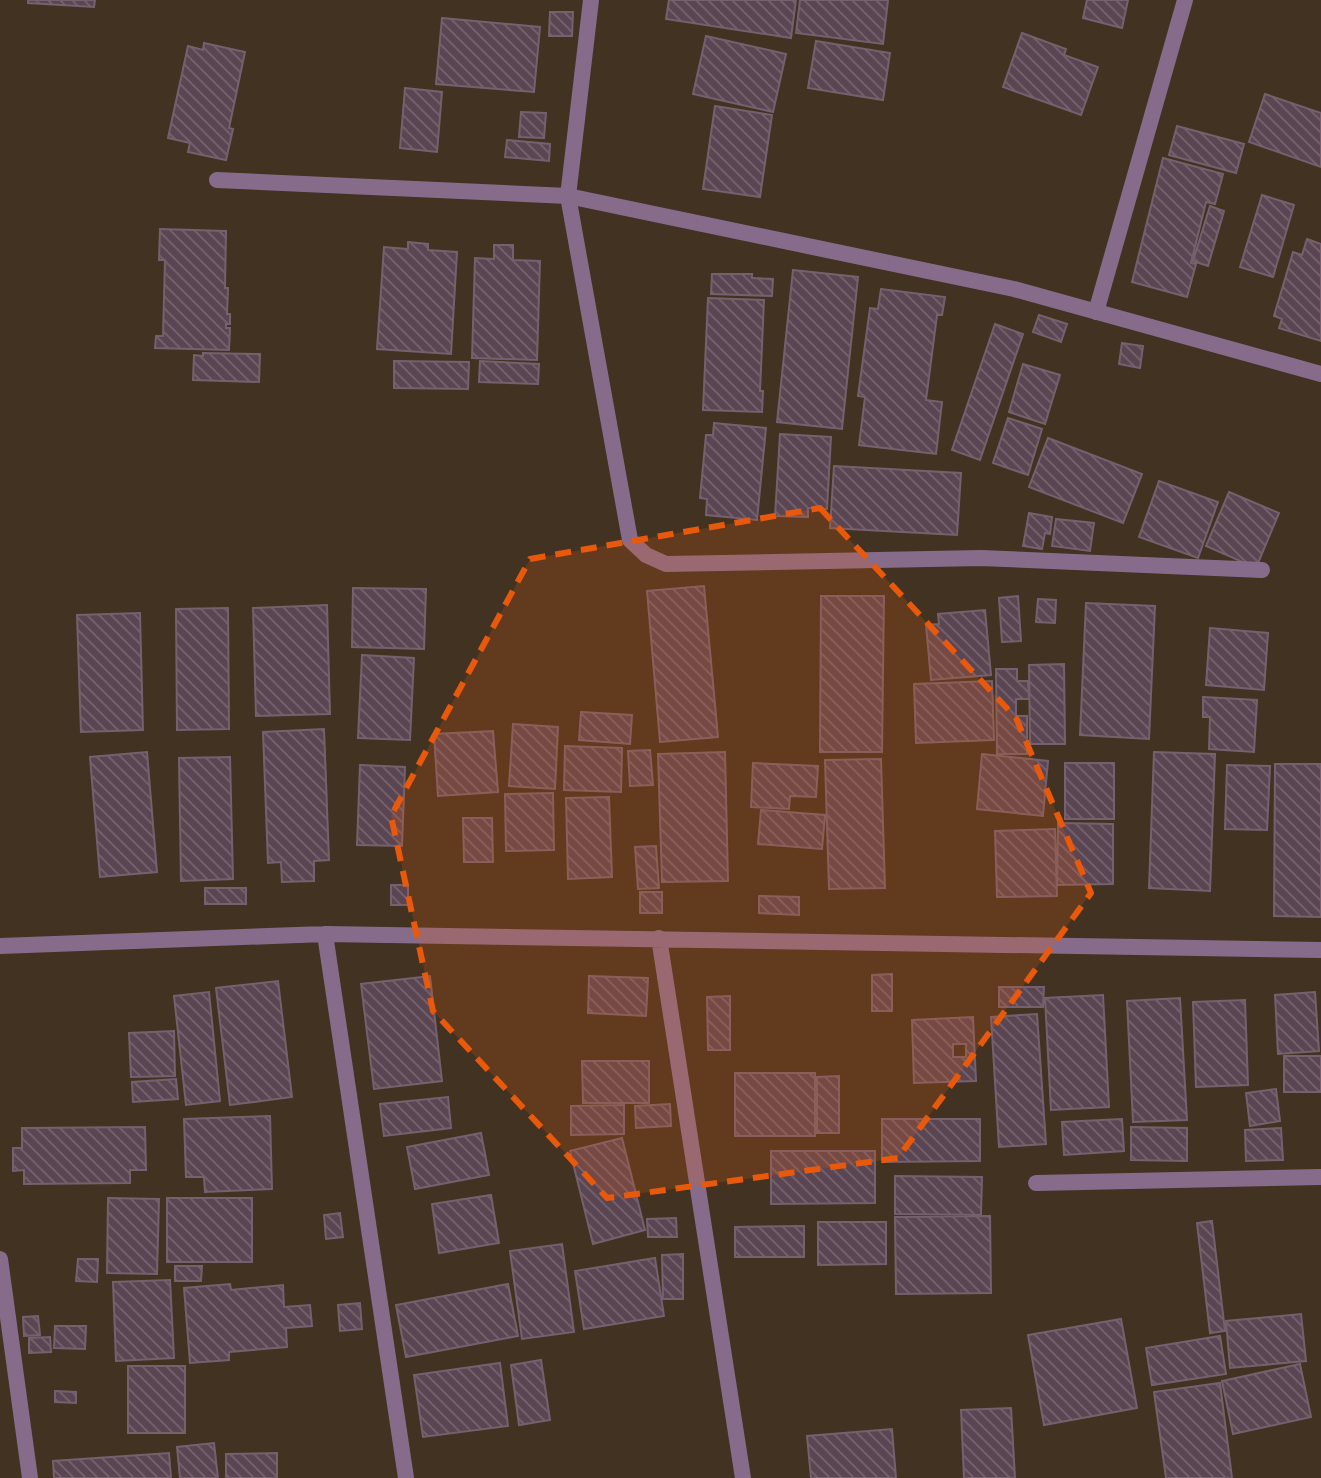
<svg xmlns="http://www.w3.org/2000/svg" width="1321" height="1478" font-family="'Sofia Sans Condensed',sans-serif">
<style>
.building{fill:url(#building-back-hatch);stroke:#76606e;stroke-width:2;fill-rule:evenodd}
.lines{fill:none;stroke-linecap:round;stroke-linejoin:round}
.minor{stroke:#866c8a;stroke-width:16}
.marked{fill:#e8590c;fill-opacity:0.2;stroke:#e8590c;stroke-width:6;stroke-dasharray:16 10;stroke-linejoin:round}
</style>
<defs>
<pattern id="building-back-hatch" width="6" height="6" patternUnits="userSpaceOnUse" patternTransform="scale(2)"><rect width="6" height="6" fill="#5a4552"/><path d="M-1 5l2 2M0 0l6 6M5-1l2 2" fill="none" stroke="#725f6a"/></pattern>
</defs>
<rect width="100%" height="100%" fill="#423222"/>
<path class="building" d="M28 0H95L94 7 28 3Z
M669 0H796L791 38 666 19Z
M800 0H888L883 44 796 33Z
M1087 0H1128L1122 28 1083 18Z
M550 12H573L572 36H549Z
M442 18 540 27 534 92 436 84Z
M1022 33 1066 49 1064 55 1098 67 1081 115 1003 87Z
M706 36 786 54 773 112 693 94Z
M816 41 890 53 883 100 808 88Z
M204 43 245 52 229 128 233 129 226 160 188 152 190 143 168 138 188 46 203 50Z
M405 88 442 92 437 152 400 148Z
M1265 94 1321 113V167L1249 142Z
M715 106 772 115 760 197 703 189Z
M521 112 546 113 544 138 519 137Z
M1177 126 1244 144 1236 173 1169 155Z
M507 140 550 144 549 161 505 157Z
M1163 158 1223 174 1215 204 1206 202 1191 263 1196 264 1187 297 1132 282Z
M1262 195 1294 205 1273 277 1240 267Z
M1210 206 1224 211 1208 266 1193 261Z
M160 229 226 231 225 288H228L227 314H230V324H226V328H230L229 350 155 348 156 336H163L165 260H159Z
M1307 239 1321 244V341L1279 328 1282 319 1274 316 1293 252 1302 255Z
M408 242 428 244V250L457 252 451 354 377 349 384 247 408 249Z
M494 245H513V260L540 261 537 360 472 358 475 258 494 259Z
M793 270 858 277 842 429 777 422Z
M712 274H752V278L773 279 772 296 711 294Z
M881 289 945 297 942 315H937L926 400 942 402 936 454 859 445 865 397 858 396 870 308 878 309Z
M708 298 764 300 760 391H763L762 412 703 410Z
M1039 315 1067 324 1061 342 1033 332Z
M995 324 1023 334 980 460 952 450Z
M1122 343 1143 346 1140 368 1119 364Z
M203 353 260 354 259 382 193 380 194 355 203 356Z
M394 361 469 362 468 389 394 388Z
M480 361 539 364 538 384 479 382Z
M1023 364 1060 375 1045 424 1009 412Z
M1008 418 1042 429 1028 475 993 463Z
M714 423 766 428 757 520 706 515 707 499 700 498 706 435H713Z
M780 434 831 437 827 509 808 508V517L775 516Z
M1048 438 1142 474 1123 523 1029 487Z
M834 466 961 473 957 535 830 528Z
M1159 481 1218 502 1198 558 1139 537Z
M1229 492 1279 513 1256 568 1206 546Z
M1029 513 1052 517 1050 534 1045 533 1042 549 1023 546Z
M1056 519 1094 523 1090 551 1052 546Z
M704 586 718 737 660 742 647 591Z
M353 588 426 589 424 649 352 647Z
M821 596H884L882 752H820Z
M1018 596 1021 641 1002 642 999 598Z
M1038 599 1056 600 1055 623 1036 622Z
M1086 603 1155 606 1149 739 1080 735Z
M327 605 330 714 256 716 253 608Z
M228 608 229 729 177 730 176 609Z
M985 610 991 675 931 680 926 625 939 624 938 614Z
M140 613 143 730 81 732 77 615Z
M1210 628 1268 633 1264 690 1206 685Z
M362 655 414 658 410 740 358 738Z
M1064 664 1065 744H1030L1029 665Z
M996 669H1017V681H1028L1029 699H1016V716H1027V754H997Z
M992 681 994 740 916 743 914 684Z
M1203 697 1257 700 1254 752 1209 749 1210 717H1203Z
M581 712 632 715 630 744 579 740Z
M513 724 558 727 555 789 509 786Z
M324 729 329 860 314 861V881L282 882 281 862 268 863 263 732Z
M493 731 498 792 438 796 434 734Z
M565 746 622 748 621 792 564 790Z
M650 750 653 785 630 786 628 751Z
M147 752 157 872 100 877 90 757Z
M725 752 728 881 662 882 658 754Z
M1154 752 1215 754 1210 891 1149 888Z
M982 754 1048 761 1043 816 977 809Z
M230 757 233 879 181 881 179 758Z
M881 759 885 888 829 889 825 760Z
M753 763 818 766 816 797 790 796 789 809 751 807Z
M1065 763H1114V819H1065Z
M1275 764H1321V917L1274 916Z
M360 765 405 767 402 846 357 845Z
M1227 765 1270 766 1267 830 1225 829Z
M553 793 554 850 506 851 505 794Z
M609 797 612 877 568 879 566 798Z
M761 810 825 815 822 849 758 844Z
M463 818H492L493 862H464Z
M1058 823 1113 824V884L1057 885Z
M1055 829 1057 896 997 897 995 831Z
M656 846 659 888 638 889 635 847Z
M391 885H408V905H391Z
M205 888H246V904H205Z
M640 892H662V913H640Z
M759 896 799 897V915L759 913Z
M892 974V1011H872V975Z
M430 976 442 1081 374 1089 361 984Z
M589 976 648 978 646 1016 588 1013Z
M278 981 292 1097 230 1105 216 988Z
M999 987H1044L1043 1007H999Z
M209 992 220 1101 186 1105 174 996Z
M1315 992 1319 1051 1278 1054 1275 995Z
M1103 995 1109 1107 1051 1110 1045 998Z
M730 996V1050H708L707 997Z
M1180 998 1187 1120 1133 1122 1127 1001Z
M1245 1000 1248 1085 1196 1087 1193 1002Z
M1037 1014 1046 1144 999 1147 991 1017Z
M973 1017 976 1081 914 1083 912 1020ZM953 1044H966V1057H953Z
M174 1031 175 1076 131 1077 129 1033Z
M1284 1056H1321V1092H1284Z
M582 1061H649V1103H583Z
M735 1073H815V1136H735Z
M839 1076V1133H817V1077Z
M176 1079 178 1099 133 1102 132 1082Z
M1276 1089 1280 1121 1250 1126 1246 1093Z
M448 1097 451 1128 384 1136 380 1104Z
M670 1104 671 1126 636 1128 635 1106Z
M624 1105V1134L571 1135V1106Z
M270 1116 272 1189 205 1192 204 1177H186L184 1119Z
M882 1119H980V1161L882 1162Z
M1122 1119 1124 1151 1064 1155 1062 1122Z
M145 1127 146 1170H130V1183L24 1184V1170L13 1171V1148H22V1128Z
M1131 1127 1187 1128V1161L1131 1160Z
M1281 1128 1283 1160 1246 1161 1245 1130Z
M481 1133 489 1175 415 1189 407 1147Z
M622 1138 645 1230 593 1244 570 1151Z
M771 1151H875V1203L771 1204Z
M895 1176 982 1177 981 1215 895 1214Z
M491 1195 499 1243 439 1253 432 1204Z
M108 1198 159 1199 157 1274 107 1273Z
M167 1198H252V1262H167Z
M340 1213 343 1237 326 1239 324 1215Z
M990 1216 991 1293 896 1294 895 1217Z
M676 1218 677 1237H648L647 1219Z
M1212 1221 1225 1331 1210 1333 1197 1223Z
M818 1222H886V1264L818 1265Z
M804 1226V1257H735V1227Z
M562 1244 574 1332 522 1339 510 1251Z
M683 1254V1299H663L662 1255Z
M655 1258 664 1316 584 1329 575 1271Z
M78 1259H98L97 1282 76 1281Z
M175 1266H202L201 1281H175Z
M170 1280 174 1358 116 1361 113 1282Z
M230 1284 231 1290 283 1285 284 1307 310 1305 312 1326 286 1328 287 1347 229 1352V1360L190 1363 184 1288Z
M508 1284 518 1336 406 1357 396 1305Z
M360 1303 362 1329 340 1331 338 1305Z
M1301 1314 1306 1361 1230 1368 1226 1321Z
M38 1316 40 1335 24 1336 23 1317Z
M1121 1319 1137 1408 1044 1425 1028 1335Z
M55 1326H86L85 1349 54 1348Z
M1220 1336 1226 1374 1152 1385 1146 1348Z
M50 1337 51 1352 29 1353V1338Z
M541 1360 550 1420 519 1425 511 1365Z
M500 1363 508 1426 423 1437 414 1375Z
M1300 1364 1311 1417 1233 1434 1222 1381Z
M128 1366H185V1433H128Z
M1220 1383 1232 1478H1166L1154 1392Z
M55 1391 76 1392V1403L55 1402Z
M1011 1408 1015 1478H964L961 1410Z
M892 1429 896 1478H811L807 1436Z
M214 1443 218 1478H180L177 1447Z
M169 1453 171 1478H54L53 1461Z
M277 1453V1478H226V1454Z"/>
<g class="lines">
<path class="minor" d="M591 0 568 196 630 540 646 555 666 564 981 558 1262 570
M217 180 568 196 1014 289 1321 374
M1096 312 1185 0
M325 934 406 1478
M659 938 743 1478
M0 946 325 934 1321 950
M1036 1183 1321 1177
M0 1259 30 1478"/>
</g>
<path class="marked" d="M820 508 1016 718 1091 893 898 1158 607 1198 433 1011 391 816 530 559Z"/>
</svg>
